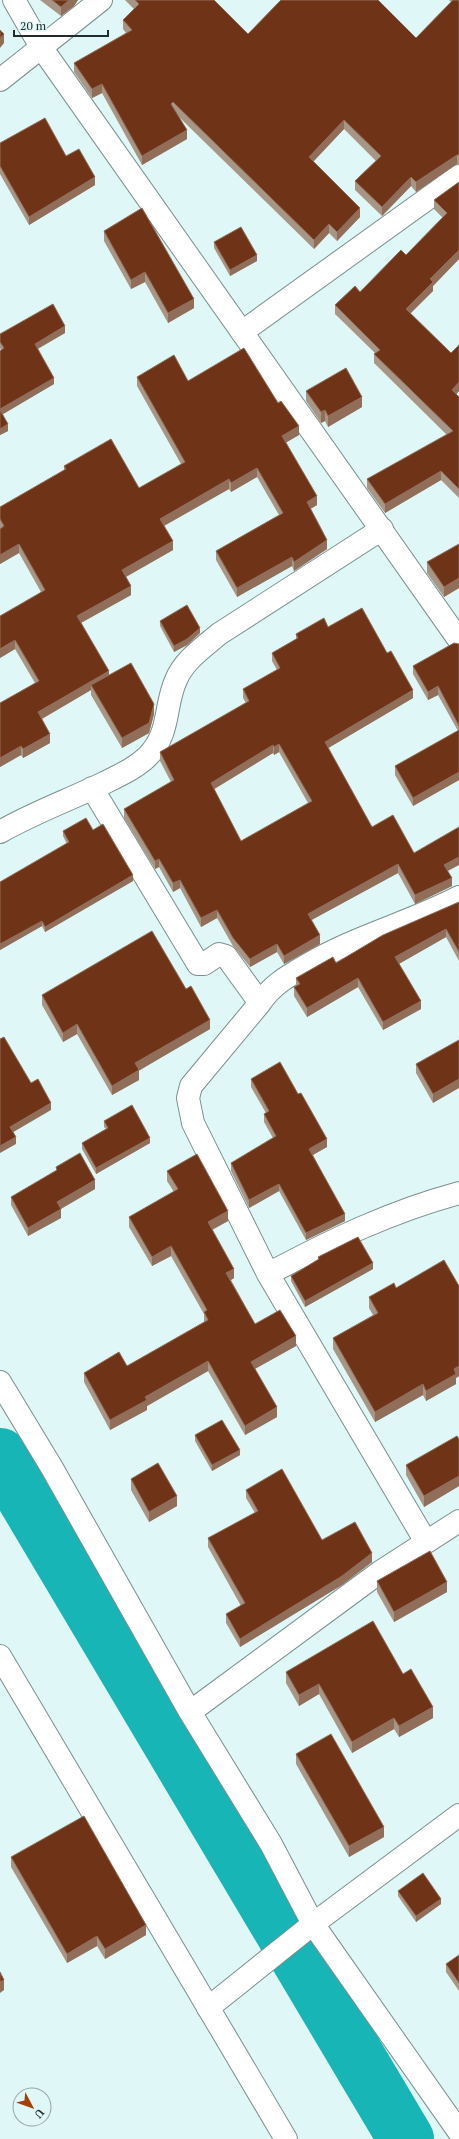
<svg xmlns="http://www.w3.org/2000/svg" width="459" height="2139" font-family="'PT Serif',serif">
<style>
.lines{fill:none;stroke-linecap:round;stroke-linejoin:round}
.river{stroke:#17b5b6;stroke-width:56}
.minor-casing{stroke:#7a908f;stroke-width:24}
.tertiary-casing{stroke:#7a908f;stroke-width:24}
.minor{stroke:#fff;stroke-width:22}
.tertiary{stroke:#fff;stroke-width:22}
.wall{fill:#a79686;fill-rule:evenodd}
.shaded-wall{fill:#916e5a}
.building{fill:#6f3417;stroke:#916e5a;fill-rule:evenodd}
</style>
<rect width="100%" height="100%" fill="#dff7f6"/>
<g class="lines">
<path class="river" d="M0 1456 406 2139"/>
<defs>
<path id="minor" d="M0 80 101 0
M242 332 459 176
M92 788 198 964H204L219 954 226 956 260 1003 191 1086 188 1098 193 1123 268 1274 426 1542
M0 832C33 813 69 800 104 783 120 775 136 768 148 756 171 732 164 706 176 680 184 660 204 647 219 634L382 529
M260 1003C272 985 288 976 307 965 356 936 409 923 459 897
M268 1274C332 1240 389 1212 459 1193
M0 1382 52 1468 190 1712 271 1844 313 1924 459 2132
M190 1712 380 1572 459 1521
M208 2008 313 1924 459 1815"/>
<path id="tertiary" d="M14 0 41 47 459 640
M0 1656 286 2139"/>
</defs>
<use href="#minor" class="minor-casing"/>
<use href="#tertiary" class="tertiary-casing"/>
<use href="#minor" class="minor"/>
<use href="#tertiary" class="tertiary"/>
</g>
<path class="wall" d="M40 0H78L74 6 61 16Z
M125 0H214L248 34 416 38 451 2 449 0H459V164H457L416 192 411 186 382 216 355 190V181L376 161 344 129 313 162 360 217 337 241 329 233 314 249 179 117 187 139 142 165 102 93 92 98 74 72V63L126 33 123 29V20L134 9Z
M0 143 66 156 95 185 29 225 0 174Z
M459 182V259L433 286V291L410 313 451 353 459 345V391L456 394 459 397V498L441 480 385 513 367 488V479L447 435 374 363V354L375 353 335 314V305L360 292 406 255 443 218 434 209V200Z
M104 231 194 308 168 323 145 282 131 289 104 241Z
M214 242 257 261 230 276 214 248Z
M65 333 38 349 54 384 2 414 8 431 0 435 1 350 0 348V334Z
M137 377 188 381 278 403 299 435 286 442 317 505 310 509 327 549 294 571 292 566 237 597 216 560V551L279 515 257 477 231 492 229 489 164 526 173 550 126 577 131 595 81 623 109 675 154 714 149 733 122 748 91 695V690L42 719 50 743 23 758 21 755 0 767V703L35 683 15 649 0 658 41 592 19 553 0 564V507L64 470V466L139 488 181 464 137 386Z
M306 391 362 407 328 427 325 421 321 423 306 401Z
M459 544V588L444 597 427 573V562Z
M160 621 200 633 187 645 174 652 160 626Z
M328 627 413 698 328 748 372 827 414 853 448 871 452 886 415 904 398 873 311 920 320 944 284 964 277 952 250 967 233 946 217 918 201 927 180 888 173 892 159 867 155 869 124 818V809L171 782 160 761V752L246 703 243 698V689L277 670 272 661V653L296 639V634ZM279 752 308 803 241 841 214 789 273 753 274 755Z
M459 644V780L413 806 395 775V766L458 731 438 695 428 700 413 674V666Z
M93 830 133 881 45 932 42 926 0 950V882L67 844 63 836V831Z
M459 902V961L446 937 399 964 421 1009 383 1030 358 987 307 1017 294 996V987L296 986V978L336 963Z
M186 989 210 1029 139 1070V1080L112 1095 77 1034 63 1042 42 1005V995Z
M459 1040 433 1103 416 1073V1064Z
M251 1079 327 1147 313 1155 345 1221 306 1240 279 1191 249 1208 231 1171V1163L273 1138 264 1122V1114L266 1113 251 1087Z
M104 1121 150 1143 96 1174 82 1149V1143L106 1129 104 1127Z
M56 1167 95 1189 61 1209V1218L28 1236 11 1205V1197L56 1171Z
M167 1171 228 1221 212 1230 234 1278 231 1280 255 1324 296 1346 255 1369 277 1417 245 1435 208 1371 147 1406V1410L110 1430 84 1382V1373L127 1366 204 1322V1314L171 1256 152 1266 129 1227V1217L174 1192 167 1181Z
M318 1257 373 1269 305 1307 291 1281V1276L318 1260Z
M459 1286V1376L456 1378V1384L426 1401 423 1395 375 1422 333 1349V1338L373 1315 369 1308V1297L396 1288Z
M195 1435 240 1455 212 1471 195 1441Z
M459 1439V1486L424 1507 406 1475V1465Z
M131 1479 177 1506 149 1522 131 1490Z
M246 1490 322 1540 372 1562 342 1585 240 1647 226 1623V1614L241 1606 208 1547V1538L255 1513 246 1498Z
M377 1581 447 1592 394 1622 377 1592Z
M286 1672 403 1674 433 1718 399 1737 394 1729 352 1753 319 1694 299 1706 286 1683Z
M296 1754 384 1837 349 1857 296 1764Z
M11 1857 146 1935 105 1959 97 1946 67 1963 11 1867Z
M398 1891 441 1904 416 1922 398 1896Z
M459 1955V1991L446 1972V1964Z"/>
<path class="shaded-wall" d="M69 0H78L74 6 61 16V7Z
M4 34V43L0 48V39Z
M102 84V93L92 98V89Z
M344 120V129L309 166V157Z
M187 130V139L142 165V156Z
M457 155V164L416 192V182Z
M95 177V185L29 225V217Z
M411 177V186L382 216V207Z
M360 208V217L337 241V232Z
M329 224V233L314 249V240Z
M459 250V259L433 286V291L406 318V309L430 279Z
M257 255V261L230 276V270Z
M145 272V282L131 289V280Z
M194 299V308L168 323V313Z
M65 326V333L35 350V344Z
M54 378V384L0 416V409Z
M459 382V391L452 399V390Z
M362 397V407L328 427V416Z
M325 410V421L321 423V412Z
M8 424V431L0 435V429Z
M299 426V435L282 445V436Z
M257 468V477L231 492V483Z
M441 471V480L385 513V504Z
M229 479V489L160 528V519Z
M317 496V505L307 511V502Z
M327 540V549L294 571V562Z
M173 541V550L122 579V570Z
M19 544V553L0 564V555Z
M292 557V566L237 597V588Z
M459 578V588L444 597V587Z
M131 586V595L77 625V616Z
M200 628V633L187 645 174 652V646Z
M15 640V649L0 658V649Z
M109 671V680L91 685V690L38 721V712Z
M438 686V695L428 700V692Z
M413 690V698L325 750V742Z
M154 704V714L149 733 122 748V738Z
M50 734V743L23 758V749Z
M279 744V752L274 755V747Z
M273 745V753L211 791V783Z
M21 746V755L0 767V758Z
M459 772V780L413 806V798Z
M459 857V865L444 873V865Z
M159 859V867L155 869V861Z
M398 864V873L308 922V914Z
M133 875V881L45 932V927Z
M452 878V886L415 904V895Z
M180 880V888L173 892V883Z
M217 910V918L201 927V918Z
M42 921V926L0 950V944Z
M446 929V937L395 966V957Z
M320 935V944L284 964V956Z
M277 944V952L250 967V959Z
M358 978V987L307 1017V1008Z
M421 1001V1009L383 1030V1022Z
M210 1020V1029L135 1073V1063Z
M77 1024V1034L63 1042V1033Z
M139 1070V1080L112 1095V1086Z
M459 1079V1088L433 1103V1094Z
M51 1103V1110L10 1134V1127Z
M16 1137V1144L0 1153V1146Z
M150 1138V1143L96 1174V1168Z
M327 1139V1147L309 1157V1149Z
M95 1180V1189L57 1211V1202Z
M279 1184V1191L249 1208V1200Z
M61 1209V1218L28 1236V1228Z
M228 1211V1221L208 1232V1222Z
M345 1214V1221L306 1240V1233Z
M171 1246V1256L152 1266V1257Z
M373 1263V1269L305 1307V1301Z
M234 1269V1278L226 1283V1273Z
M296 1336V1346L251 1371V1362Z
M208 1361V1371L147 1406V1410L110 1430V1420L145 1397Z
M459 1366V1376L456 1378V1384L426 1401V1391L454 1369Z
M423 1384V1395L375 1422V1412Z
M277 1407V1417L245 1435V1426Z
M240 1450V1455L212 1471V1465Z
M459 1476V1486L424 1507V1496Z
M177 1496V1506L149 1522V1512Z
M372 1553V1562L342 1585 240 1647V1639Z
M447 1582V1592L394 1622V1612Z
M319 1684V1694L299 1706V1695Z
M433 1707V1718L399 1737V1726Z
M394 1718V1729L352 1753V1742Z
M384 1827V1837L349 1857V1846Z
M441 1899V1904L416 1922V1916Z
M146 1925V1935L105 1959V1949Z
M97 1936V1946L67 1963V1954Z
M4 1980V1990L0 1993V1982Z"/>
<path class="building" d="M52 0H69L61 7Z
M135 0H214L248 34 281 0H378L416 38 453 0H459V155H457L416 182 411 177 382 207 355 181 381 156 344 120 309 157 360 208 337 232 329 224 314 240 173 102 171 104 187 130 142 156 102 84 92 89 74 63 132 30 123 20 139 4Z
M0 30 4 34 0 39Z
M45 118 66 156 79 149 95 177 29 217 0 166V143Z
M459 182V250L430 279 433 282 406 309 451 353 459 345V382L452 390 459 397V489L441 471 385 504 367 479 453 431 374 354 380 350 335 305 355 286 360 292 401 250 406 255 447 213 434 200Z
M142 208 194 299 168 313 145 272 131 280 104 231Z
M241 227 257 255 230 270 214 242Z
M53 304 65 326 35 344 54 378 0 409V351L4 348 0 342V334Z
M244 348 278 403 281 401 299 426 282 436 317 496 307 502 327 540 294 562 292 557 237 588 216 551 283 513 257 468 231 483 229 479 160 519 173 541 122 570 131 586 77 616 109 671 38 712 50 734 23 749 21 746 0 758V703L39 681 15 640 0 649V616L45 590 19 544 0 555V529L4 526 0 519V507L66 469 64 466 111 439 139 488 185 462 137 377 174 355 188 381Z
M346 368 362 397 328 416 325 410 321 412 306 391Z
M0 410 8 424 0 429Z
M459 544V578L444 587 427 562Z
M187 605 200 628 187 639 174 646 160 621Z
M362 608 387 653 391 651 413 690 325 742 372 827 393 815 414 853 459 827V857L444 865 452 878 415 895 398 864 308 914 320 935 284 956 277 944 250 959 233 938 217 910 201 918 180 880 173 883 159 859 155 861 124 809 174 780 160 752 249 701 243 689 280 668 272 653 298 638 296 634 324 618 328 627ZM279 744 312 801 241 841 211 783 273 745 274 747Z
M454 643 459 644V726L438 686 428 692 413 666Z
M131 663 154 704 149 723 122 738 91 685Z
M459 730V772L413 798 395 766Z
M86 818 93 830 103 824 133 875 45 927 42 921 0 944V882L69 842 63 831Z
M459 902V952L446 929 395 957 421 1001 383 1022 358 978 307 1008 294 987 300 984 296 978 333 957 336 963 383 935Z
M152 931 186 989 191 986 210 1020 135 1063 139 1070 112 1086 77 1024 63 1033 42 995Z
M4 1037 31 1083 38 1079 51 1103 10 1127 16 1137 0 1146V1039Z
M459 1040V1079L433 1094 416 1064Z
M280 1062 298 1094 301 1093 327 1139 309 1149 345 1214 306 1233 279 1184 249 1200 231 1163 276 1136 264 1114 269 1111 251 1079Z
M132 1105 150 1138 96 1168 82 1143 108 1128 104 1121Z
M80 1153 95 1180 57 1202 61 1209 28 1228 11 1197 57 1170 56 1167Z
M197 1154 228 1211 208 1222 234 1269 226 1273 255 1324 280 1310 296 1336 251 1362 277 1407 245 1426 208 1361 145 1397 147 1400 110 1420 84 1373 119 1352 127 1366 208 1320 204 1312 207 1310 171 1246 152 1257 129 1217 178 1189 167 1171Z
M358 1237 373 1263 305 1301 291 1276 319 1259 318 1257Z
M444 1260 459 1286V1366L454 1369 456 1374 426 1391 423 1384 375 1412 333 1338 378 1313 369 1297 394 1283 396 1288Z
M222 1420 240 1450 212 1465 195 1435Z
M457 1436 459 1439V1476L424 1496 406 1465Z
M158 1463 177 1496 149 1512 131 1479Z
M282 1469 322 1540 355 1522 372 1553 342 1576 240 1639 226 1614 245 1603 208 1538 258 1511 246 1490Z
M430 1551 447 1582 394 1612 377 1581Z
M373 1621 403 1674 411 1669 433 1707 399 1726 394 1718 352 1742 319 1684 299 1695 286 1672Z
M331 1734 384 1827 349 1846 296 1754Z
M84 1816 146 1925 105 1949 97 1936 67 1954 11 1857Z
M423 1873 441 1899 416 1916 398 1891Z
M459 1955V1983L446 1964Z
M0 1972 4 1980 0 1982Z"/>
<g transform="translate(32 2107) rotate(131)"><circle r="19" fill="#dff7f6" stroke="#94a6a5"/>
<path d="M0-3L7 15L0 10L-7 15Z" fill="#a24100"/>
<text y="-6" font-size="11" font-weight="bold" text-anchor="middle" fill="#232c2c">U</text>
</g>
<path d="M14 30v6h94v-6" fill="none" stroke="#232c2c" stroke-width="2"/>
<text x="20" y="30" font-size="12" fill="#232c2c" stroke="#dff7f6" stroke-width="3" paint-order="stroke">20 m</text>
</svg>
